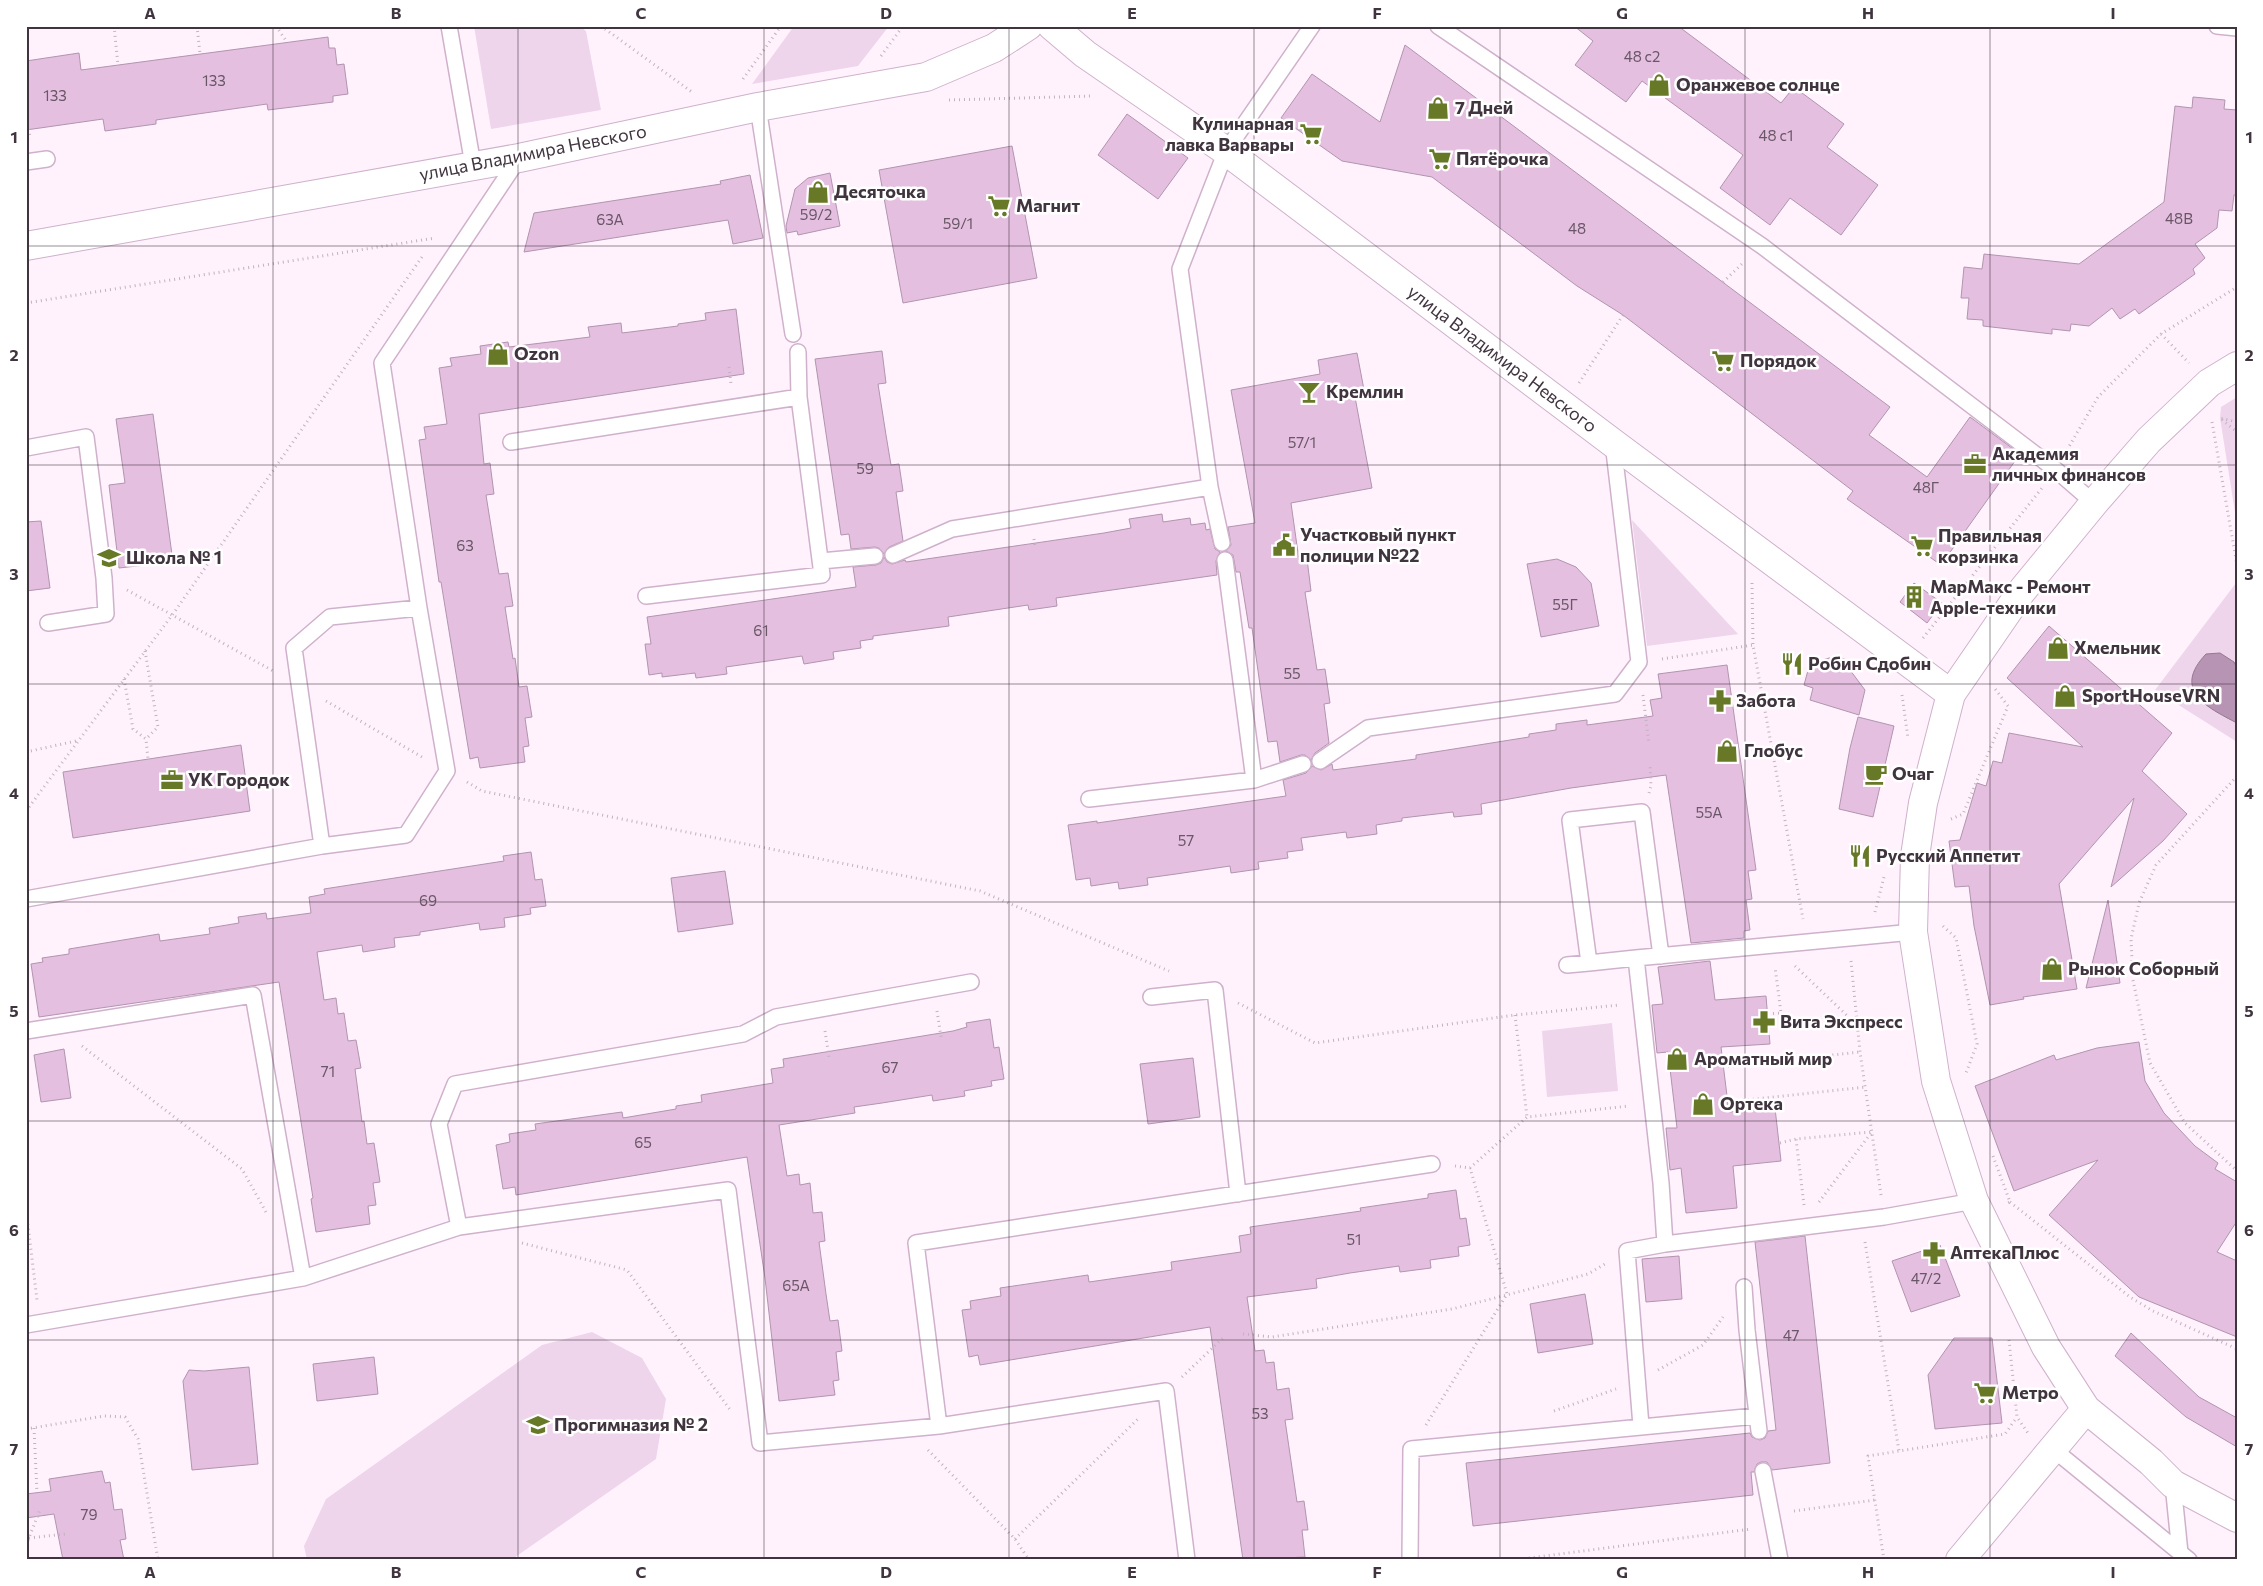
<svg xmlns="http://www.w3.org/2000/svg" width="2263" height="1586" font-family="Commissioner,sans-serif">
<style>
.green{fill:#eed5eb}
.water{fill:#b894b4;stroke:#947791}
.building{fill:#e4bfe0;stroke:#b294ae}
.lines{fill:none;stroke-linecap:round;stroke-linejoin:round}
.lane-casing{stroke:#cfb1cc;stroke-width:18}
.street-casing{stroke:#cfb1cc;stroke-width:30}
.secondary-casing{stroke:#cfb1cc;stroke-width:30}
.path{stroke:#c0b3be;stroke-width:3;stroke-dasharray:1 4;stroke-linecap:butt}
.lane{stroke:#fff;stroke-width:15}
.street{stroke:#fff;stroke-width:28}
.secondary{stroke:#fff;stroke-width:28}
.grid{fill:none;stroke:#40343f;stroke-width:1;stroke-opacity:0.55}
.labels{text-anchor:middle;stroke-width:5;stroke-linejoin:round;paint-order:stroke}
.number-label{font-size:15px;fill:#695767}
.poi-label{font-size:18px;font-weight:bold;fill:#40343f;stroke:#fff;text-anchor:start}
.street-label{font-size:18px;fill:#40343f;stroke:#fff}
.neatline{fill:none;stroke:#40343f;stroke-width:2}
.grid-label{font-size:16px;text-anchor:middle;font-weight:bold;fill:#40343f}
</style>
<rect width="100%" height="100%" fill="#fff2fd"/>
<path class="green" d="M474 26H579L586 31 601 110 491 129Z
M794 26H889L858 66 752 84Z
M2237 397V525L2220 418 2221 407Z
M1632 520 1738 634H1739L1647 646Z
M2236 583 2237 584V742L2155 690Z
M1612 1023 1618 1091 1547 1097 1542 1031Z
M592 1332 642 1358 666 1399 656 1459 511 1560H307L304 1546 326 1499 542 1345Z"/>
<path class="water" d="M2220 653 2234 662 2237 668V723C2206 707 2172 690 2206 654Z"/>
<path class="building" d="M1574 26H1678L1781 103 1794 87 1844 124 1827 147 1878 185 1841 235 1790 198 1770 225 1720 188 1743 155 1642 81 1626 102 1575 65 1593 41Z
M328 37 329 48H335L337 65 344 64 348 94 333 96V102L268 110 267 104 156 120V124L105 131 103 119 26 130V61L79 53 81 70Z
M1405 45 1890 407 1869 435 1927 477 1970 417 2020 454 1941 565 1847 499 1853 491 1623 315 1577 286 1432 177 1342 161 1281 118 1312 74 1380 122Z
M2193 97 2225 100 2224 109 2237 110V195H2234L2232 211 2219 210 2217 228 2195 244 2205 258 2193 269 2195 274 2139 314 2135 309 2120 319 2112 308 2089 326 2071 324 2070 331 2052 329V334L1983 326V320L1967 319 1969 298H1961L1964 267 1982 269 1984 254 2079 264 2164 202 2175 106 2192 108Z
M1127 114 1188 158 1158 199 1098 155Z
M1012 146 1037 278 903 303 879 170Z
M830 173 840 226 798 235 797 231 787 233 786 226 795 189 808 178Z
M750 175 763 238 733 244 728 220 524 252 534 213 721 184 720 181Z
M736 309 744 374 479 414 484 464 490 463 494 494 486 495 494 545 499 574 508 573 513 606 505 607 513 659 515 658 519 687 527 686 532 717 525 718 529 746 523 747 525 762 480 768 478 757 470 759 441 582H439L419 440 426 439 424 427 447 424 439 368 452 366 450 358 481 354 480 346 508 342 509 347 590 337 588 327 621 323 622 333 678 326V324L706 320 705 313Z
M882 351 886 383 878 384 886 435 891 465 899 464 903 491 896 492 903 541 889 547 884 554 879 548 875 547 851 549 849 534 841 535 815 359Z
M1357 353 1365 395 1355 397 1372 488 1291 503 1299 560 1307 559 1311 591 1305 592 1317 670 1325 669 1330 703 1324 704 1329 743 1315 753 1311 760 1305 755H1301L1280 762 1277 741 1268 742 1252 628H1249L1240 572H1236L1233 555 1226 551 1231 545 1228 527 1255 523 1231 390 1320 374 1318 360Z
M153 414 173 562 119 568 109 485 125 483 116 419Z
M1162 514 1163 522 1190 518 1191 525 1205 523 1206 530 1210 529 1215 549 1220 552 1216 561 1217 575 1056 598 1057 606 1029 610 1028 605 948 617 949 626 873 636V639L860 641 861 648 833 652 834 659 804 664 802 656 775 660 726 667 727 674 696 678 695 673 662 677V673L649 675 645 644H651L647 617 856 587 853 567 876 565 881 563 884 557 887 562 892 564 905 560 906 562 1104 533 1131 528 1129 519Z
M41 521 50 588 26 591V522Z
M1557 559 1576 567 1591 583 1599 626 1541 637 1527 564Z
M1914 583 1942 603 1927 623 1900 602Z
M2049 626 2172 733 2142 771 2187 814 2163 841 2111 887 2134 798 2059 884 2077 989 2023 997 2024 999 1990 1005 1974 926 1969 886 1955 887 1949 841 1960 840 1977 783 1986 786 1993 761 2002 763 2009 733 2083 747 2007 678Z
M1837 656 1852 662 1850 670 1865 690 1859 715 1810 700 1813 688 1804 685 1810 663Z
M1727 665 1756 870 1748 871 1752 899 1746 900 1750 930 1744 931V938L1691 943 1666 775 1571 788 1481 804 1482 814 1454 817 1453 812 1402 818V821L1376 825 1377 834 1347 838 1346 832 1301 838 1303 850 1287 852 1288 858 1258 862 1259 869 1231 873 1230 866 1176 874 1147 878 1148 885 1119 889 1118 882 1091 886 1090 878 1076 880 1068 825 1097 821V823L1286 796 1283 780 1306 773 1312 766 1321 770 1332 764 1333 770 1416 759V755L1529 737V734L1556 730V724L1587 720V725L1653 716 1650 700 1662 698 1658 674Z
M1858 717 1894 726 1873 817 1839 809 1850 748Z
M241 745 250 811 73 838 63 772Z
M531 852 535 880 542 879 546 906 530 908 531 914 504 918 505 927 480 930 479 923 420 932V935L394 938 395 947 363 952 362 945 317 952 324 1000 336 998 338 1014 344 1013 348 1041 356 1040 361 1068 355 1069 362 1122 364 1121 367 1144 374 1143 380 1182 373 1183 376 1205 368 1206 370 1224 316 1232 311 1199 313 1198 279 982 39 1017 31 964 43 962 42 958 69 954V949L159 934 160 941 210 934 209 928 239 923 238 917 266 913 267 919 311 913 309 897 325 894 324 889 504 861 503 856Z
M725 871 733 924 678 932 671 878Z
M2108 900 2120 983 2086 988Z
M1710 961 1715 1000 1766 996 1770 1044 1721 1047 1729 1112 1775 1108 1781 1161 1733 1166 1737 1208 1686 1213 1681 1168 1670 1170 1666 1128H1677L1668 1052 1657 1053 1652 1005 1663 1004 1658 967Z
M990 1019 994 1048 999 1047 1004 1079 991 1081 992 1086 964 1091 965 1096 933 1101 932 1095 882 1103 854 1107 855 1113 779 1125 787 1176 799 1174 800 1185 810 1183 813 1213 822 1212 825 1241 819 1242 826 1294 830 1321 838 1320 842 1351 836 1352 839 1380 833 1381 835 1395 779 1401 765 1278 747 1157 516 1195 515 1187 503 1189 496 1145 510 1142 509 1134 536 1130 535 1124 622 1112 623 1118 676 1109V1106L702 1102 701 1095 773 1083 771 1069 784 1067 783 1059 953 1031 967 1027 966 1023Z
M2139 1042 2145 1081 2164 1113 2195 1146 2218 1163 2215 1169 2237 1182V1221L2217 1252 2237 1261V1337L2139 1297 2049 1215 2098 1160 2014 1191 1975 1086 2054 1055 2056 1060 2097 1048Z
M64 1049 71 1098 41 1102 34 1055Z
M1193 1058 1200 1117 1148 1124 1140 1064Z
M1456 1190 1460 1219 1466 1218 1470 1245 1458 1247 1459 1256 1430 1260 1431 1268 1400 1272 1399 1266 1350 1273 1316 1279 1317 1288 1247 1297 1255 1351 1264 1350 1266 1363 1274 1362 1277 1390 1289 1388 1293 1419 1285 1420 1297 1502 1304 1501 1308 1530H1302L1305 1557 1243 1560 1210 1327 980 1365 978 1355 969 1357 962 1310 971 1309 970 1301 1001 1296 1000 1288 1088 1275 1089 1282 1172 1270 1171 1262 1241 1252 1239 1236 1251 1234 1250 1227 1361 1211 1360 1208 1428 1198V1194Z
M1805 1236 1830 1463 1772 1470 1767 1462H1761L1757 1464 1754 1472H1751L1753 1495 1473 1526 1466 1463 1750 1433 1752 1437 1760 1440 1765 1438 1768 1431 1776 1430 1755 1242Z
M1940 1245 1960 1296 1911 1312 1892 1261Z
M1679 1256 1682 1299 1646 1302 1642 1259Z
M1585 1294 1593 1344 1538 1353 1530 1304Z
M2131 1333 2199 1397 2237 1418V1447L2186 1417 2115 1356Z
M1954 1338H1992L2002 1423 1935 1429 1928 1375Z
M374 1357 378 1394 317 1401 313 1364Z
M249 1367 258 1464 192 1470 183 1381 189 1370 204 1371Z
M102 1471 105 1483 110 1482 114 1510 122 1509 126 1539 120 1540 124 1560H63L54 1514 26 1518V1494L51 1491 49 1479Z"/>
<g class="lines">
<defs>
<path id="lane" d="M449 26 473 165
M1438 26 1762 246 2056 470 2094 503
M2217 26 2237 28
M758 107 793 334
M26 162 47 159
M511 442 799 397
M26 448 86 437 104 578 106 614 48 623
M1210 487 1222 543
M893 555 952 529 1210 487 1180 269 1226 151 1312 26
M821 561 875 556
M646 596 822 575 799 397 798 352
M1320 761 1368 728 1615 694 1639 662 1613 443
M1254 780 1303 764
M1089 799 1254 780 1225 560
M322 846 294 648 330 617 419 608
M26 899 322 846 406 835 447 771 419 608 382 363 519 158
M1661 956 1642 812 1570 820 1589 963 1636 958 1661 1183 1665 1244
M1636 958 1913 932
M1567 965 1589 963
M1151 997 1215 990 1238 1194
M26 1031 253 995 303 1278
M459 1227 439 1124 455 1084 743 1034 776 1017 971 982
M1744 1287 1747 1330 1759 1431
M26 1325 303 1278 459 1227 728 1190 760 1443 939 1426 1166 1391 1187 1560
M939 1426 916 1243 1432 1164
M1641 1426 1627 1251 1665 1244 1884 1217 1974 1201
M2053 1449 2189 1560
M1763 1471 1780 1560
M2173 1484 2180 1553
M1410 1560 1411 1449 1756 1416"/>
<path id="street" d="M1052 26 1085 54 1226 151 1613 443 1951 694
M26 246 519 158 758 107 926 77 994 48 1028 26
M1960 1560 2086 1409"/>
<path id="secondary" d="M2237 366 2209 383 2149 440 2094 503 2021 592 1951 694 1923 803 1915 856 1913 932 1936 1081 1974 1201 2046 1347 2086 1409 2151 1462 2173 1484 2237 1518"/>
</defs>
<use href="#lane" class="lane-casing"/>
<use href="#street" class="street-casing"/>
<use href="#secondary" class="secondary-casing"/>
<path class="path" d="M114 26 118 65
M197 26 200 54
M276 26 287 42
M601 26 692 92
M881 56 903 26
M743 79 781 26
M949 100 1093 96
M29 129 30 139
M1723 282 1744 262
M26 303 435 238
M2161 334 2189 363
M729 367 731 384
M1579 383 1623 315
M2212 422 2237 565
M2237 422 2220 418 2237 432
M2067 450 2098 397 2161 334 2237 287
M1034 539 1035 548
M1752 583 1753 645
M127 590 275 672
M1923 638 2042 488
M145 651 158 727 146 739
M1662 659 1753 645 1803 919
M124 679 133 729 146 739 148 759
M1643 695 1649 744
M1902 695 1908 738
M326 701 422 757
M26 752 76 741
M2237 776 2156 865 2139 903 2131 939 2133 980 2150 1063 2185 1123 2237 1171
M467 782 482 791 980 891 1169 971
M1649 793 1651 786 1650 764
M26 811 173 614 424 254
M1951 819 1963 814 2008 706 1993 686
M1875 912 1884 877
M1943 926 1956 938 1977 1044 1966 1073
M1851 961 1860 1052 1881 1195
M1795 966 1858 1026
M1238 1003 1315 1043 1515 1015 1620 1005
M937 1011 941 1037
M1768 1014 1781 1013 1775 967
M1515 1015 1527 1117
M825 1031 829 1057
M82 1046 242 1169 267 1214
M1723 1067 1860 1052
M1728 1102 1866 1087
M1780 1143 1796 1139
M1993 1156 2010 1202 2008 1203
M1455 1166 1470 1168 1527 1117 1629 1106
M1819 1202 1871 1133
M2010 1202 2130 1297 2153 1311 2237 1349
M1804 1205 1796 1139 1871 1132
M26 1209 37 1300
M1865 1242 1899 1451
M522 1243 627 1270 731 1411
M1243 1334 1272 1337 1452 1309 1588 1274 1605 1264
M2009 1340 2017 1417 2028 1433
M1658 1370 1703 1345 1723 1317
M1182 1377 1225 1336
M1554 1411 1616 1389
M1426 1425 1507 1294 1470 1168
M34 1428 37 1493
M26 1429 104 1416 125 1417 138 1439 158 1560
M928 1450 1015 1539 1029 1560
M1794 1511 1875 1500
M29 1538 65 1534
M1015 1539 1138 1419
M26 1545 40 1510
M1514 1560 1751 1529
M1884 1560 1868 1456 2005 1434 2017 1417"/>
<use href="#lane" class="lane"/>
<use href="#street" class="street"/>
<use href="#secondary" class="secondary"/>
</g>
<path class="grid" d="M273 26V1560M518 26V1560M764 26V1560M1009 26V1560M1254 26V1560M1500 26V1560M1745 26V1560M1990 26V1560M26 246H2237M26 465H2237M26 684H2237M26 902H2237M26 1121H2237M26 1340H2237"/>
<defs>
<symbol id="shop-bare" viewBox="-9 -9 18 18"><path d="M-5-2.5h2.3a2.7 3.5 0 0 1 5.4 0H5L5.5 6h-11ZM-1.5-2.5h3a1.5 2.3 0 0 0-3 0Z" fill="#677826" stroke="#fff" stroke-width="2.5" paint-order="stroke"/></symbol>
<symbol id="supermarket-bare" viewBox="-9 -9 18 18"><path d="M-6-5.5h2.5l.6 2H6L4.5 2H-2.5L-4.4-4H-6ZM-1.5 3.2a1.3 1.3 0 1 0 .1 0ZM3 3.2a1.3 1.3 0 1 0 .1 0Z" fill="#677826" stroke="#fff" stroke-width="2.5" paint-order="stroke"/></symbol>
<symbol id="bar-bare" viewBox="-9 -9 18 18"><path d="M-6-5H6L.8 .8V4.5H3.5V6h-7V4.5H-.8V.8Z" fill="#677826" stroke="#fff" stroke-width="2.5" paint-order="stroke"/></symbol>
<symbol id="office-bare" viewBox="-9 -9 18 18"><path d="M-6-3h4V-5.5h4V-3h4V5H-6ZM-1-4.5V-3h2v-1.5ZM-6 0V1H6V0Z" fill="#677826" stroke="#fff" stroke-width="2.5" paint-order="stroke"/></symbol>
<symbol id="civic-bare" viewBox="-9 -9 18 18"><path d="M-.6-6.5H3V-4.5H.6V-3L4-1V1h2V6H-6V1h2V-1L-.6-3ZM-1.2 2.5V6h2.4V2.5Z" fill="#677826" stroke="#fff" stroke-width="2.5" paint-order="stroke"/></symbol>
<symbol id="school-bare" viewBox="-9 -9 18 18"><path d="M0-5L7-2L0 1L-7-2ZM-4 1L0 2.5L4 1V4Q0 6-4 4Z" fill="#677826" stroke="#fff" stroke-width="2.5" paint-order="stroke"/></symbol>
<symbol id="building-bare" viewBox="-9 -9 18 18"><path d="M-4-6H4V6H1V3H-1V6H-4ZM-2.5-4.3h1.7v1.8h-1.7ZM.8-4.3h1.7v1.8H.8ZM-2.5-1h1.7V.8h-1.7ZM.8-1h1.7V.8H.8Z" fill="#677826" stroke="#fff" stroke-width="2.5" paint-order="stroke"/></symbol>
<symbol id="restaurant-bare" viewBox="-9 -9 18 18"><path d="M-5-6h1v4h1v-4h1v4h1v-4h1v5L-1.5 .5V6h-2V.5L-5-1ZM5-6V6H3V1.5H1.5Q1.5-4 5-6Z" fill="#677826" stroke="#fff" stroke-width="2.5" paint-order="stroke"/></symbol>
<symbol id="pharmacy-bare" viewBox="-9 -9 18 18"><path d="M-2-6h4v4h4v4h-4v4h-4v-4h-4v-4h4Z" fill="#677826" stroke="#fff" stroke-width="2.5" paint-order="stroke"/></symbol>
<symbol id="cafe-bare" viewBox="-9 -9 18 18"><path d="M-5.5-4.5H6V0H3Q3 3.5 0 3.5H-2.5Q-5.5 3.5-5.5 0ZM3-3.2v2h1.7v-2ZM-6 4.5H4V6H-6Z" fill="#677826" stroke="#fff" stroke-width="2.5" paint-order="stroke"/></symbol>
</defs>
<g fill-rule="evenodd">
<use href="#shop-bare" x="1643" y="69" width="32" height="32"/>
<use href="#shop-bare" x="1422" y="92" width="32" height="32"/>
<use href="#supermarket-bare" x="1295" y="118" width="32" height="32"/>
<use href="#supermarket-bare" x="1424" y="143" width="32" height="32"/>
<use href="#shop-bare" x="802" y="176" width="32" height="32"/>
<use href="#supermarket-bare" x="983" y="190" width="32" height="32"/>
<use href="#shop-bare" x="482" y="338" width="32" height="32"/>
<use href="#supermarket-bare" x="1707" y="345" width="32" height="32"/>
<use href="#bar-bare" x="1293" y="376" width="32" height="32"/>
<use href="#office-bare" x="1959" y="448" width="32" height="32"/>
<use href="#civic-bare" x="1268" y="529" width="32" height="32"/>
<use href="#supermarket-bare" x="1906" y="530" width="32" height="32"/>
<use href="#school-bare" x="93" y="542" width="32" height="32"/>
<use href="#building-bare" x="1898" y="581" width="32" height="32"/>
<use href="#shop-bare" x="2042" y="632" width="32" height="32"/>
<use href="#restaurant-bare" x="1776" y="648" width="32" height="32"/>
<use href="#shop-bare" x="2049" y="680" width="32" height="32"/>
<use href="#pharmacy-bare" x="1704" y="685" width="32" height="32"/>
<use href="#shop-bare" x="1711" y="735" width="32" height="32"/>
<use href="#cafe-bare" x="1860" y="758" width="32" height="32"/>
<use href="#office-bare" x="156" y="764" width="32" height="32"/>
<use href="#restaurant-bare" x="1844" y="840" width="32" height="32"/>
<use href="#shop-bare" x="2036" y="953" width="32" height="32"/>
<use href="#pharmacy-bare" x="1748" y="1006" width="32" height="32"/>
<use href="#shop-bare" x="1661" y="1043" width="32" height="32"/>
<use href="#shop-bare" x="1687" y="1088" width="32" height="32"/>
<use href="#pharmacy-bare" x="1918" y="1237" width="32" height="32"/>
<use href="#supermarket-bare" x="1969" y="1377" width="32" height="32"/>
<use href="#school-bare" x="522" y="1409" width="32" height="32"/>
</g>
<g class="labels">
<g class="number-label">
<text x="1642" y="62">48 с2</text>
<text x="214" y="86">133</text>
<text x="55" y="101">133</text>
<text x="1776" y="141">48 с1</text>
<text x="816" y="220">59/2</text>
<text x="2179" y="224">48В</text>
<text x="610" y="225">63А</text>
<text x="958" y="229">59/1</text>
<text x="1577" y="234">48</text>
<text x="1302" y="448">57/1</text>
<text x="865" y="474">59</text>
<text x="1926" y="493">48Г</text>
<text x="465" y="551">63</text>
<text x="1565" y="610">55Г</text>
<text x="761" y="636">61</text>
<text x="1292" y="679">55</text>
<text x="1709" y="818">55А</text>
<text x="1186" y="846">57</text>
<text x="428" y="906">69</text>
<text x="890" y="1073">67</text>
<text x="328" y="1077">71</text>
<text x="643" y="1148">65</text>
<text x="1354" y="1245">51</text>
<text x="1926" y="1284">47/2</text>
<text x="796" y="1291">65А</text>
<text x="1791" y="1341">47</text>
<text x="1260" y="1419">53</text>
<text x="89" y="1520">79</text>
</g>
<g class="poi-label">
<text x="1676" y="91">Оранжевое солнце</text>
<text x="1455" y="114">7 Дней</text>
<text x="1294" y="130" text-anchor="end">Кулинарная<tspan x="1294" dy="21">лавка Варвары</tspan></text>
<text x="1456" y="165">Пятёрочка</text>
<text x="834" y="198">Десяточка</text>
<text x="1016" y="212">Магнит</text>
<text x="514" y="360">Ozon</text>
<text x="1740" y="367">Порядок</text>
<text x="1326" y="398">Кремлин</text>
<text x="1992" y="460">Академия<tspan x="1992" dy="21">личных финансов</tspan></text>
<text x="1300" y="541">Участковый пункт<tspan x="1300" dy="21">полиции №22</tspan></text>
<text x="1938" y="542">Правильная<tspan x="1938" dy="21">корзинка</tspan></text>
<text x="126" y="564">Школа № 1</text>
<text x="1930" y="593">МарМакс - Ремонт<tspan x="1930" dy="21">Apple-техники</tspan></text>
<text x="2074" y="654">Хмельник</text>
<text x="1808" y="670">Робин Сдобин</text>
<text x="2082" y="702">SportHouseVRN</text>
<text x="1736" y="707">Забота</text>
<text x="1744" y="757">Глобус</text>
<text x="1892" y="780">Очаг</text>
<text x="188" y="786">УК Городок</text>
<text x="1876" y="862">Русский Аппетит</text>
<text x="2068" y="975">Рынок Соборный</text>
<text x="1780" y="1028">Вита Экспресс</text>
<text x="1694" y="1065">Ароматный мир</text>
<text x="1720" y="1110">Ортека</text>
<text x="1950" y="1259">АптекаПлюс</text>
<text x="2002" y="1399">Метро</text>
<text x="554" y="1431">Прогимназия № 2</text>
</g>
<g class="street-label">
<text transform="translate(533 153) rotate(-11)" y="6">улица Владимира Невского</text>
<text transform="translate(1502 359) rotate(37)" y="6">улица Владимира Невского</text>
</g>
</g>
<rect width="2263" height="1586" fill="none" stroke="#ffffff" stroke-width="55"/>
<rect x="28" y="28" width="2208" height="1530" class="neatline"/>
<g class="grid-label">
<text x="150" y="19">A</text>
<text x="396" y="19">B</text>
<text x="641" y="19">C</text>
<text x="886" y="19">D</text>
<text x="1132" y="19">E</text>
<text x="1377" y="19">F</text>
<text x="1622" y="19">G</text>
<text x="1868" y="19">H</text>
<text x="2113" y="19">I</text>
<text x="14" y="143">1</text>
<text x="2249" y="143">1</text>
<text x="14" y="361">2</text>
<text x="2249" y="361">2</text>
<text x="14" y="580">3</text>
<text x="2249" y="580">3</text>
<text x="14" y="799">4</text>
<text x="2249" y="799">4</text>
<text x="14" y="1017">5</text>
<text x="2249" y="1017">5</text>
<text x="14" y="1236">6</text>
<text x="2249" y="1236">6</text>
<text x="14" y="1455">7</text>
<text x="2249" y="1455">7</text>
<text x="150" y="1578">A</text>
<text x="396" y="1578">B</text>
<text x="641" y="1578">C</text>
<text x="886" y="1578">D</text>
<text x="1132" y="1578">E</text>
<text x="1377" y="1578">F</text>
<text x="1622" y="1578">G</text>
<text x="1868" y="1578">H</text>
<text x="2113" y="1578">I</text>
</g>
</svg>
